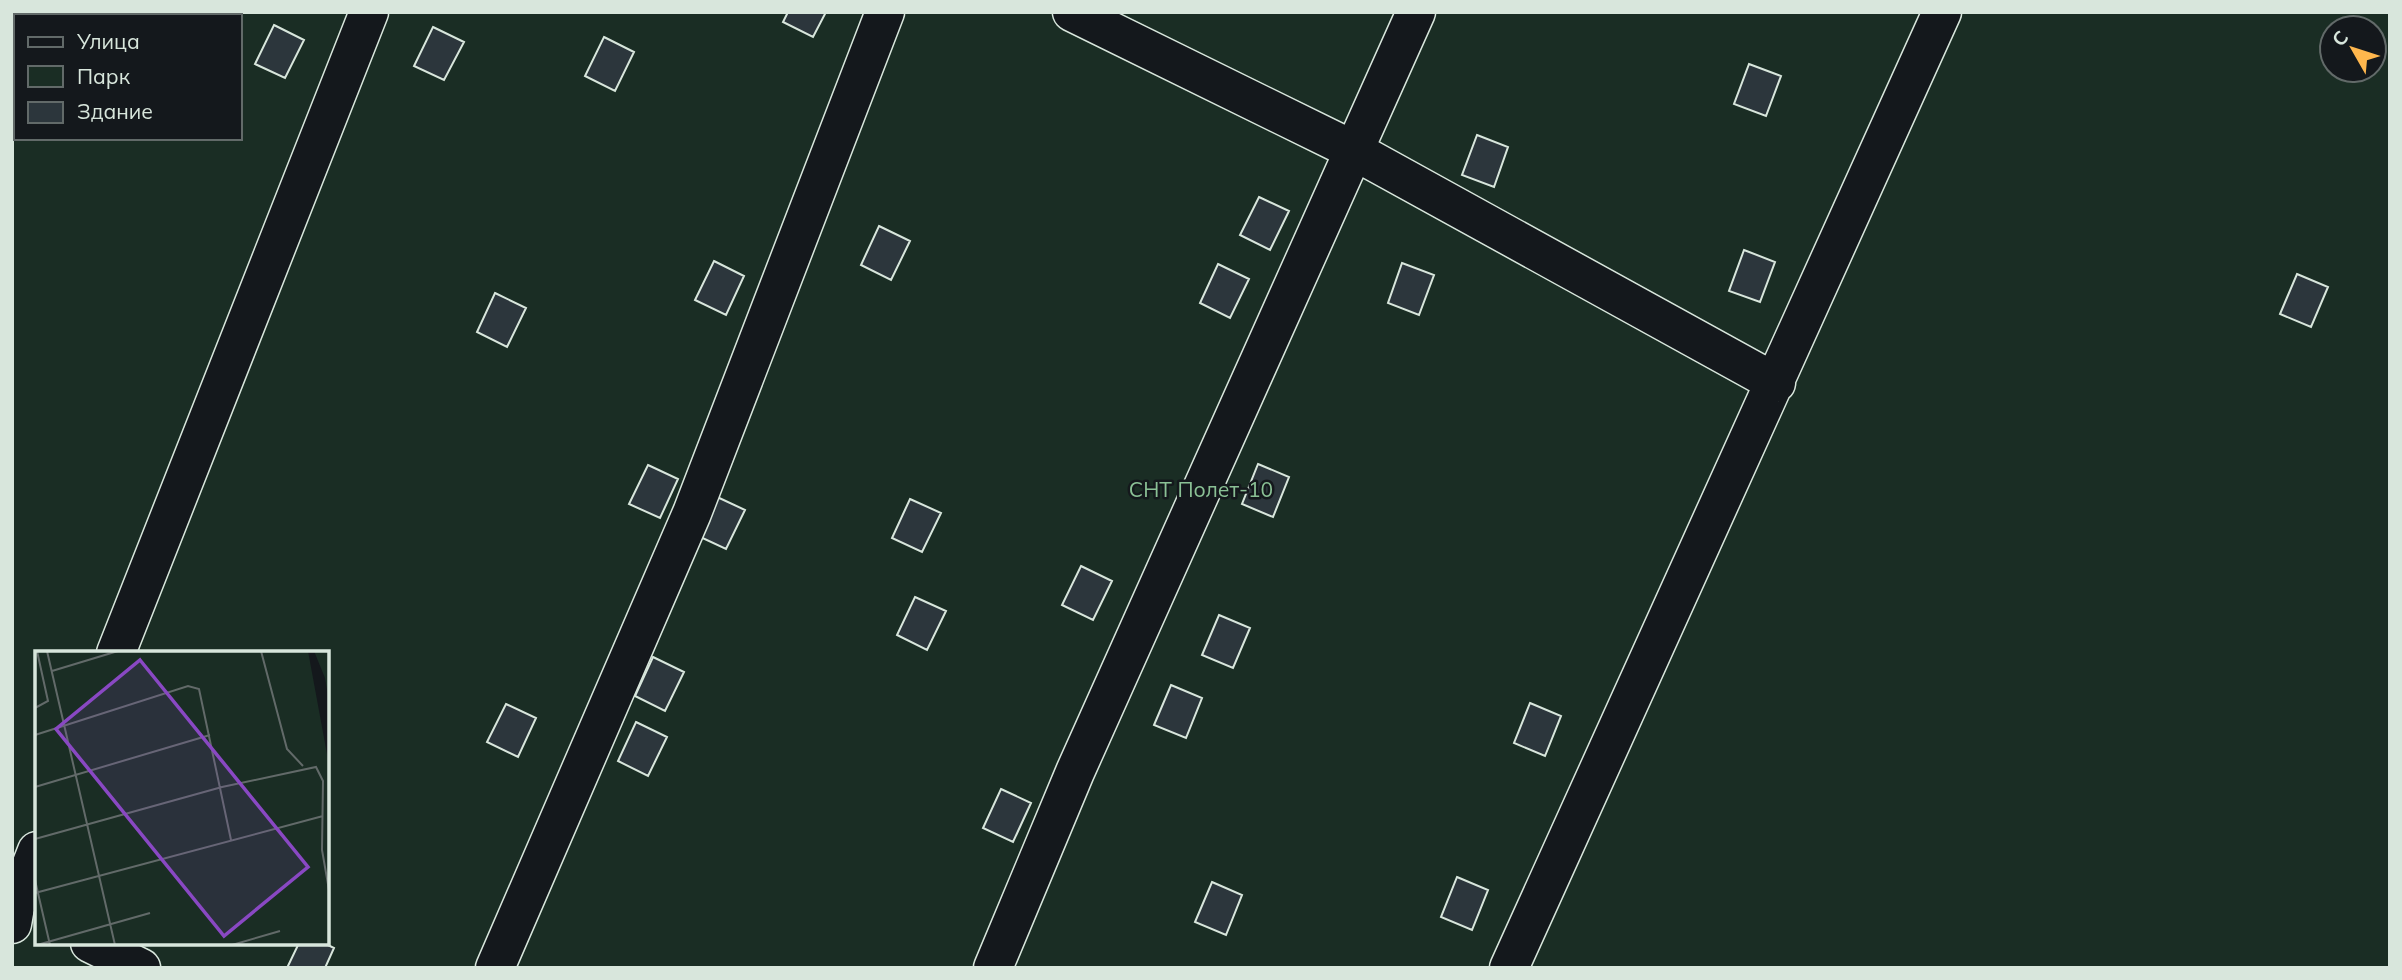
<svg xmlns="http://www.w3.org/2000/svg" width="2402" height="980" font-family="Mulish,sans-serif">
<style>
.green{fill:#1a2d24;stroke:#939e99;stroke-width:2;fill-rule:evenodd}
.building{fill:#2c363c;stroke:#d8e6dc;stroke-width:2}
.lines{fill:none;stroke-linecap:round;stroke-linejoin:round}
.minor-casing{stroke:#d8e6dc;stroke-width:41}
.minor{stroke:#14181c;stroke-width:38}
.labels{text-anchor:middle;stroke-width:5;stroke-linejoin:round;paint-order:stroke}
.park-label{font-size:21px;fill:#8ac095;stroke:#14181c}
.inset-road{fill:none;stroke:#626a69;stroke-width:2}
.view{fill:#8948c3;fill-opacity:0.15;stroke:#8948c3;stroke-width:3.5}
.inset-edge{fill:none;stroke:#d8e6dc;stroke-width:3.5}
</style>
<rect width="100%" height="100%" fill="#14181c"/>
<path class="green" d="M12 12H2390V968H12ZM16 16H240V138H16ZM2332 28H2374V70H2332ZM37 653H327V943H37Z"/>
<path class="building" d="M788 12H826L813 37 783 22Z
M274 25 304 40 285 78 255 64Z
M433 27 464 42 444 80 414 66Z
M604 37 634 52 615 91 585 76Z
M1749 64 1781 76 1766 116 1734 104Z
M1477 135 1508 147 1494 187 1462 175Z
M1259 197 1289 211 1270 250 1240 235Z
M879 226 910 241 891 280 861 265Z
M1744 250 1775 262 1760 302 1729 291Z
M714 261 744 276 726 315 695 300Z
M1402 263 1434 275 1419 315 1388 303Z
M1218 264 1249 279 1230 318 1200 303Z
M2297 274 2328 287 2311 327 2280 314Z
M495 293 526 308 507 347 477 332Z
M1258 464 1289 477 1273 517 1242 504Z
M648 465 678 479 660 518 629 504Z
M715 496 745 510 726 549 696 535Z
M910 499 941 513 922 552 892 538Z
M1081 566 1112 581 1093 620 1062 605Z
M915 597 946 611 927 650 897 635Z
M1219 615 1250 628 1233 668 1202 655Z
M653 657 684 672 665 711 635 696Z
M1171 685 1202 698 1186 738 1154 725Z
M1530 703 1561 716 1545 756 1514 743Z
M506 704 536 718 518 757 487 742Z
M636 722 667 737 648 776 618 761Z
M1001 789 1031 803 1013 842 983 828Z
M1457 877 1488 890 1472 930 1441 917Z
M1212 882 1242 895 1226 935 1195 922Z
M299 943H324L334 948 325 968H287Z"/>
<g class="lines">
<defs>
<path id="minor" d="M1072 12 1353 150 1776 383
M116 653 369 12
M12 924 15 907 37 851
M90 943 141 968
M495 968 692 513 885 12
M993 968 1075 772 1416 12
M1509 968 1942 12"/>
</defs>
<use href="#minor" class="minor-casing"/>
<use href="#minor" class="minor"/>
</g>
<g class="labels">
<g class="park-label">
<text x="1201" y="497">СНТ Полет-10</text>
</g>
</g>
<g transform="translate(35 651)">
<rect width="294" height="294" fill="#14181c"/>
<path d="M0 0H273L294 114V294H0ZM279 0H294V50L290 27Z" fill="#1a2d24"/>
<path class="inset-road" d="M12 0 80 294M226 0 252 98 268 115M17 20 83 0M0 57 13 50 2 0M0 84 153 35 164 38 196 189M0 136 175 84M0 188 187 136 281 116 288 130 287 199 294 239M0 229 15 294M0 242 288 165M2 294 115 262M197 294 245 280"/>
<path class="view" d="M105 9 273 216 189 285 21 78Z"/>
<rect width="294" height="294" class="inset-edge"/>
</g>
<rect width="2402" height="980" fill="none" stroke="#d8e6dc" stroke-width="28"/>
<rect x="14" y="14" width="228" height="126" fill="#14181c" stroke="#626a69" stroke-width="2"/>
<rect x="28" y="37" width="35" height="10" fill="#14181c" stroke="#626a69" stroke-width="2"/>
<text x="77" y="49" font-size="21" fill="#d8e6dc">Улица</text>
<rect x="28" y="66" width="35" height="21" fill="#1a2d24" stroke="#626a69" stroke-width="2"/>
<text x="77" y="84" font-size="21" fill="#d8e6dc">Парк</text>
<rect x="28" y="102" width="35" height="21" fill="#2c363c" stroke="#626a69" stroke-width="2"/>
<text x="77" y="119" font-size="21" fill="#d8e6dc">Здание</text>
<g transform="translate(2353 49) rotate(309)"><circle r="33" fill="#14181c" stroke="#626a69" stroke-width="2"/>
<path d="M0-5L12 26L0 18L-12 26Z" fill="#ffb74d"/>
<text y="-10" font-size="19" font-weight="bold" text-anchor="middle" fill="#d8e6dc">С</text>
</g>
</svg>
